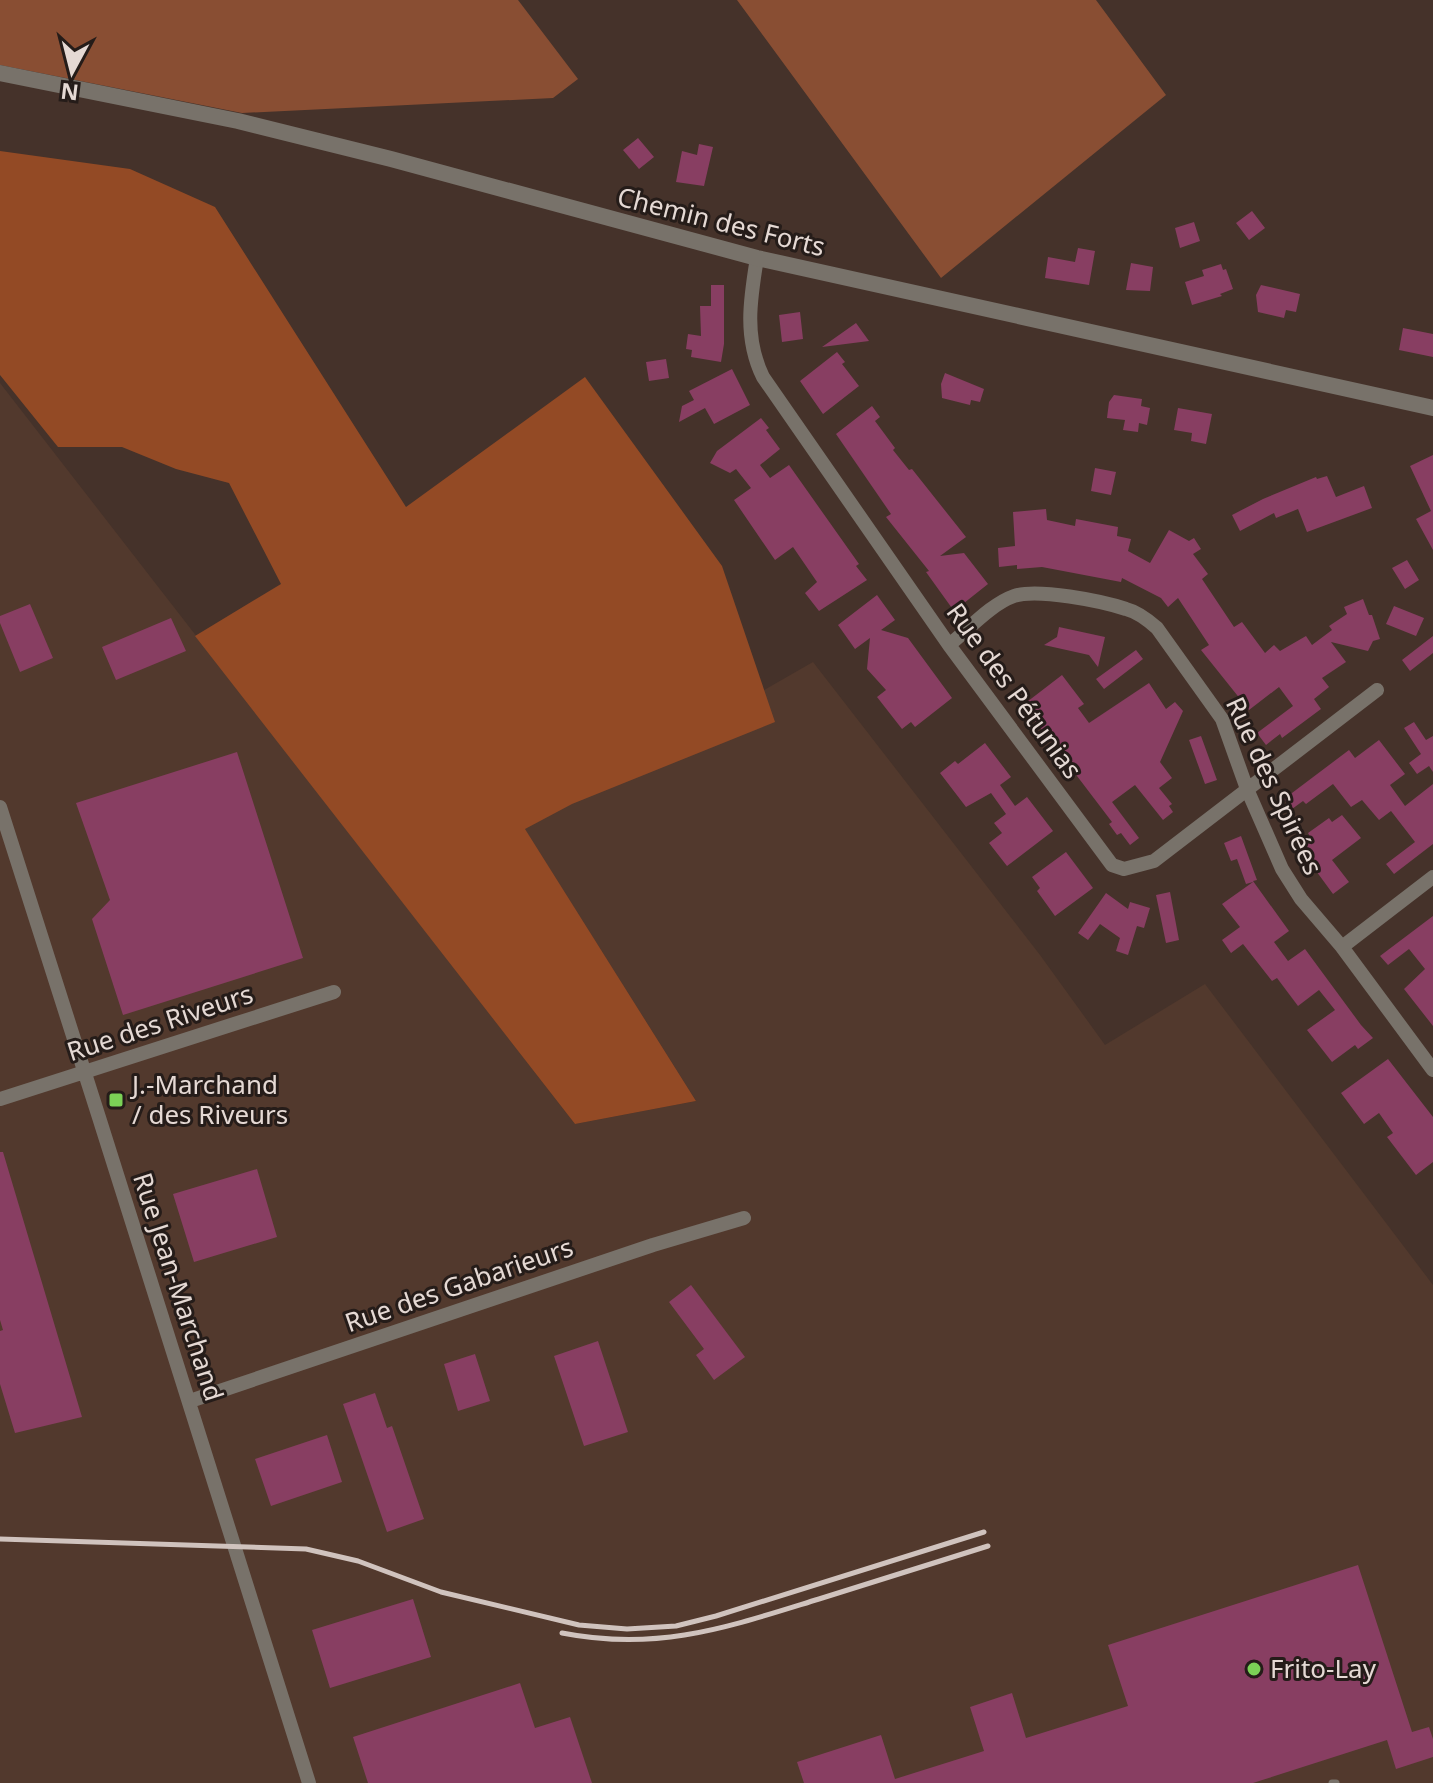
<svg xmlns="http://www.w3.org/2000/svg" width="1433" height="1783" font-family="'Noto Sans',sans-serif">
<style>
.built{fill:#52392d}
.green{fill:#894e33}
.forest{fill:#934a25}
.building{fill:#883e62}
.lines{fill:none;stroke-linecap:round;stroke-linejoin:round}
.service{stroke:#78726a;stroke-width:7}
.minor{stroke:#78726a;stroke-width:14}
.tertiary{stroke:#78726a;stroke-width:16}
.rail{stroke:#d0c3be;stroke-width:5}
.poi-dot{fill:#7bd156;stroke:#251c19;stroke-width:3}
.labels{text-anchor:middle;stroke-width:6;stroke-linejoin:round;paint-order:stroke}
.street-label{font-size:26px;fill:#e5d9d4;stroke:#251c19}
.poi-label{font-size:26px;fill:#e5d9d4;stroke:#251c19;text-anchor:start}
</style>
<rect width="100%" height="100%" fill="#45322a"/>
<path class="built" d="M0 383 575 1124 696 1101 524 828 813 662 1040 955 1105 1045 1205 984 1433 1285V1783H0Z"/>
<path class="green" d="M0 0H518L578 79 553 98 242 113 0 65Z
M737 0H1096L1166 95 941 278Z"/>
<path class="forest" d="M0 151 130 169 215 207 406 507 585 377 722 566 775 722 572 804 525 829 696 1101 575 1124 195 636 281 584 229 483 176 469 122 447H58L0 375Z"/>
<path class="building" d="M638 138 654 157 639 169 623 150Z
M699 144 713 147 704 186 676 182 682 151 697 155Z
M1252 211 1265 228 1249 240 1236 223Z
M1194 222 1200 241 1180 248 1175 228Z
M1078 248 1095 251 1089 285 1045 278 1048 257 1075 262Z
M1131 263 1153 267 1150 291 1126 290Z
M1221 264 1223 270 1226 269 1233 289 1220 294 1222 296 1192 305 1185 282 1204 276 1202 270Z
M711 285H724V344L721 362 691 357 692 350 686 349 688 334 701 336 700 306H711Z
M1261 285 1300 294 1296 312 1286 310 1284 318 1258 312 1256 295Z
M800 312 803 339 782 342 779 315Z
M856 323 869 341 822 347Z
M1403 328 1433 334V357L1399 350Z
M837 352 845 362 842 364 859 386 823 414 800 381Z
M666 359 669 378 649 381 646 362Z
M732 369 750 405 714 424 705 408 679 422 682 406 694 400 689 391Z
M945 373 984 389 980 402 971 400 970 405 942 398 941 384Z
M1114 395 1142 399 1141 406 1150 408 1147 425 1139 423 1138 432 1123 430 1125 420 1107 418 1109 402Z
M872 406 880 417 875 421 895 448 893 450 909 470 912 469 966 537 940 556 964 553 988 584 954 611 926 572 929 571 886 517 891 514 836 434Z
M1178 408 1212 414 1206 444 1191 441 1192 433 1174 430Z
M761 418 769 428 766 430 780 449 760 465 770 478 789 465 859 564 856 566 867 580 819 611 805 593 817 582 793 547 775 560 734 500 751 488 736 469 730 473 710 463 717 451Z
M1433 455V550L1416 519 1431 511 1410 466Z
M1095 468 1116 472 1111 495 1091 491Z
M1327 476 1336 497 1364 486 1372 508 1307 532 1298 509 1276 518 1274 513 1240 531 1232 515 1263 499 1316 477 1317 479Z
M1046 509 1047 520 1075 526 1076 519 1118 527 1117 536 1131 539 1128 551 1150 563 1169 530 1189 541 1194 538 1201 549 1193 554 1208 574 1202 579 1234 627 1242 622 1265 653 1274 645 1280 651 1306 636 1312 645 1332 630 1329 626 1347 614 1344 607 1363 599 1369 615H1372L1380 639 1373 641 1368 651 1331 642 1346 662 1322 678 1329 687 1314 699 1321 709 1282 738 1280 734 1266 745 1257 733 1293 706 1279 687 1249 710 1201 650 1209 645 1178 598 1168 607 1161 598 1122 578 1121 582 1042 567 1017 569V565L999 567 998 548 1015 546 1013 512Z
M1407 560 1419 580 1405 589 1392 568Z
M877 595 895 620 881 630 908 638 952 698 915 727 911 722 902 729 877 697 886 690 867 669 870 638 855 649 838 625Z
M30 604 53 658 20 672 0 623V616Z
M1394 606 1424 618 1416 636 1386 624Z
M171 618 186 651 116 680 102 647Z
M1059 627 1105 637 1098 667 1089 655 1044 645 1057 637Z
M1433 636V653L1410 671 1402 660Z
M1136 650 1143 659 1104 689 1096 679Z
M1062 675 1084 704 1078 708 1089 723 1149 683 1166 709 1175 702 1183 711 1160 762 1172 778 1159 788 1172 804 1169 806 1173 812 1163 820 1135 785 1112 802 1139 838 1130 845 1121 833 1117 835 1109 824 1112 822 1023 705Z
M1414 722 1426 740 1433 736V772L1429 766 1417 774 1409 763 1421 754 1404 728Z
M1201 736 1217 780 1205 784 1189 740Z
M1379 740 1405 774 1390 785 1405 806 1433 784V844L1394 874 1386 864 1415 842 1391 811 1379 820 1362 800 1351 807 1333 784 1306 804 1303 801 1292 809 1284 799 1349 750 1355 758Z
M985 743 1011 777 1000 785 1015 806 1027 797 1053 831 1007 866 989 843 1002 833 994 823 1006 814 991 793 966 807 940 773 955 761 958 764Z
M237 752 303 958 123 1015 92 919 110 900 76 803Z
M1342 815 1361 838 1332 860 1349 882 1333 894 1311 864 1314 862 1303 847 1312 840 1308 833 1329 818 1332 822Z
M1241 836 1257 880 1253 881 1289 931 1274 942 1288 961 1305 949 1361 1025 1373 1038 1358 1049 1355 1045 1332 1062 1307 1030 1335 1010 1319 990 1298 1006 1277 978 1272 981 1243 944 1231 953 1222 940 1240 927 1222 904 1253 882 1246 884 1237 859 1231 861 1224 843Z
M1066 852 1093 888 1055 916 1037 891 1040 888 1032 877Z
M1170 892 1179 940 1166 943 1156 895Z
M1106 893 1128 909 1130 902 1150 908 1144 928 1137 926 1128 955 1116 951 1120 938 1100 924 1088 940 1078 933Z
M1433 916V1026L1404 989 1425 969 1409 949 1388 965 1380 956Z
M1388 1059 1433 1117V1162L1416 1175 1387 1137 1393 1133 1379 1113 1364 1124 1341 1093Z
M0 1152H3L82 1417 15 1433 0 1384V1331L3 1330 0 1320Z
M257 1169 277 1237 194 1262 173 1194Z
M691 1285 745 1357 714 1380 696 1355 704 1349 669 1302Z
M598 1341 628 1432 584 1446 554 1356Z
M475 1354 490 1401 458 1411 444 1364Z
M375 1393 387 1428 392 1426 424 1519 387 1532 343 1404Z
M327 1435 342 1482 271 1506 255 1459Z
M1358 1565 1412 1732 1429 1727 1433 1739V1757L1396 1769 1387 1740 1253 1783H804L797 1762 881 1735 895 1779 984 1751 970 1707 1012 1693 1026 1738 1128 1706 1108 1645Z
M413 1599 431 1657 330 1688 312 1630Z
M520 1683 535 1728 570 1717 592 1783H368L353 1737Z"/>
<g class="lines">
<path class="service" d="M1332 1783H1336"/>
<path class="minor" d="M757 258C750 300 744 338 763 377L949 645 1112 865 1124 869 1154 861 1377 690
M949 645C969 629 991 604 1014 596 1037 588 1102 601 1126 609 1138 612 1148 620 1157 628L1222 719 1247 789 1282 869 1301 899 1342 947 1433 1070
M0 807C104 1132 207 1457 309 1783
M1342 947 1433 877
M0 1099 334 992
M190 1401 653 1245 744 1218"/>
<path class="tertiary" d="M0 73 238 121 391 159 757 258 1433 408"/>
<path class="rail" d="M0 1539 306 1549 358 1561 441 1592 579 1625 627 1629 676 1626 716 1616 984 1532
M562 1633C659 1652 728 1627 819 1599 875 1581 932 1564 988 1546"/>
</g>
<g class="poi-dot">
<rect x="108" y="1092" width="16" height="16" rx="4"/>
<circle cx="1254" cy="1669" r="8"/>
</g>
<g class="labels">
<g class="street-label">
<text transform="translate(721 222) rotate(14)" y="9">Chemin des Forts</text>
<text transform="translate(1014 691) rotate(54)" y="9">Rue des Pétunias</text>
<text transform="translate(1274 786) rotate(65)" y="9">Rue des Spirées</text>
<text transform="translate(160 1023) rotate(-18)" y="9">Rue des Riveurs</text>
<text transform="translate(459 1285) rotate(-19)" y="9">Rue des Gabarieurs</text>
<text transform="translate(178 1287) rotate(72)" y="9">Rue Jean-Marchand</text>
</g>
<g class="poi-label">
<text x="132" y="1094">J.-Marchand<tspan x="132" dy="30">/ des Riveurs</tspan></text>
<text x="1270" y="1678">Frito-Lay</text>
</g>
</g>
<g transform="translate(72 72) rotate(187)" stroke="#251c19" stroke-width="6" paint-order="stroke">
<path d="M0-6L14 30L0 20L-14 30Z" fill="#e5d9d4"/>
<text y="-12" font-size="22" font-weight="bold" text-anchor="middle" fill="#e5d9d4">N</text>
</g>
</svg>
